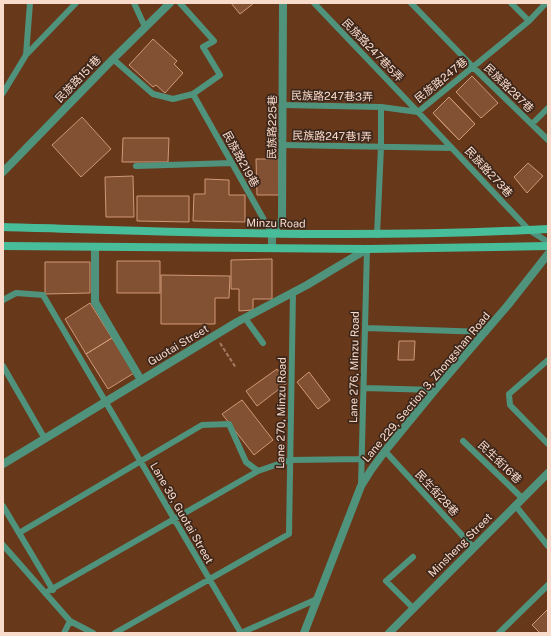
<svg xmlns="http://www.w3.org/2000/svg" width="551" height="636" font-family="'Public Sans','Noto Sans TC',sans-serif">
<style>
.building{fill:#825033;stroke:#cf9879}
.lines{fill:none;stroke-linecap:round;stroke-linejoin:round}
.path{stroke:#a47b64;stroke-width:2;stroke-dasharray:4 2;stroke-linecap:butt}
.service{stroke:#4f937c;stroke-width:6}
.minor{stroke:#4f937c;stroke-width:8}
.secondary{stroke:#48bd99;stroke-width:8}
.labels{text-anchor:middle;stroke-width:3.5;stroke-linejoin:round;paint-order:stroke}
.street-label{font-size:11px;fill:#f9dbcb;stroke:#3d261a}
</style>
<rect width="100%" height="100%" fill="#68381b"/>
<path class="building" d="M231 3H254L240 14Z
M153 39 177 61 174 64 183 73 165 93 156 85 153 87 129 65Z
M472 76 498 103 481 118 456 92Z
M449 97 475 124 459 140 433 113Z
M449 97 475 124 459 140 433 113Z
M82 117 111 149 81 177 52 145Z
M123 138H169L168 162H122Z
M256 159H279V195H257Z
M528 163 543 176 527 193 514 177Z
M133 176 134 217H106L105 177Z
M205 179 229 180V195H245V222L193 221 194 194H205Z
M137 196H189V222L137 221Z
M272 259V299H253V310L239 311V289H231V260Z
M117 261H160V293H117Z
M45 262H90V293L45 294Z
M161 275 230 276 229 298H215V324H161Z
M90 303 112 338 86 354 65 319Z
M112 338 134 373 108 389 86 354Z
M399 341H415L414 360H398Z
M277 369 287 383 257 406 246 391Z
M309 372 330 400 318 409 297 382Z
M242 400 273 440 254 455 222 414Z
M548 609V633H540L532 625Z"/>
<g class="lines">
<path class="path" d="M220 343 236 368"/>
<path class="service" d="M30 3 26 55 76 3
M134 3 145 27
M314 3 418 112 529 230 548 242
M411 3 473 67 548 140
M511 3 529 21
M113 59 153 94 173 99 193 94 220 75 203 47 214 41 180 3
M3 93 26 55
M193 94 272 234
M283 105 381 107
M532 124 548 108
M282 145 452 148
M136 166 232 163
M377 235 381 147V107L418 112 529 21 546 3
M3 300 16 293 43 295 241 633
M245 318 263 343
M365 328 486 332
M548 360 509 394 510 405 548 444
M3 366 45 439
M364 388 435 390
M463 441 522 498
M385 451 473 547
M361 485 367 249
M515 505 548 546
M3 506 53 590
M19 533 202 425 229 424 246 462 258 471
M3 545 70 621 93 633
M413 557 386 581 413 608
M45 593 258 471 290 460 362 459
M64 633 70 621
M115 633 289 534 293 292
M241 633 317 599
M499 633 548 585"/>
<path class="minor" d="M3 172 113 59 170 3
M95 247V302L141 380
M272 248V234L282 220 283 3
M3 464 237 322 307 285 367 249
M304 633 361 486 371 470 385 451 435 390 508 305 548 254
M389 633 548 473"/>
<path class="secondary" d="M3 227C185 232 366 239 548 229
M3 246 367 249 548 246"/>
</g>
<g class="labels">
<g class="street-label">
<text transform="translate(373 50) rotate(46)" y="4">民族路247巷5弄</text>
<text transform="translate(78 79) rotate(-46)" y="4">民族路151巷</text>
<text transform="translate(441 80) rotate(-39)" y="4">民族路247巷</text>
<text transform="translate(509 88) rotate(44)" y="4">民族路287巷</text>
<text transform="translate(332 96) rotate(1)" y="4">民族路247巷3弄</text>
<text transform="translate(272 127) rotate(-89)" y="4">民族路225巷</text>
<text transform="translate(332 136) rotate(1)" y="4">民族路247巷1弄</text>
<text transform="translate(241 159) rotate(61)" y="4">民族路219巷</text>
<text transform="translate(489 172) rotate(47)" y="4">民族路273巷</text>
<text transform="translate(276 223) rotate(1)" y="4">Minzu Road</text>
<text transform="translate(178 345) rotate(-31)" y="4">Guotai Street</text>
<text transform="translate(354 367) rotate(-89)" y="4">Lane 276, Minzu Road</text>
<text transform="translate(426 387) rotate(-50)" y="4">Lane 229, Section 3, Zhongshan Road</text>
<text transform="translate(281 413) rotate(-89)" y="4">Lane 270, Minzu Road</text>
<text transform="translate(500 462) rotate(44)" y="4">民生街16巷</text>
<text transform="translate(437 493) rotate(47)" y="4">民生街28巷</text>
<text transform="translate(182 513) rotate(60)" y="4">Lane 39, Guotai Street</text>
<text transform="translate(460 545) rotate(-45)" y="4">Minsheng Street</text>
</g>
</g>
<rect width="551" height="636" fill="none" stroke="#f9dbcb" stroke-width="8"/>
</svg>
